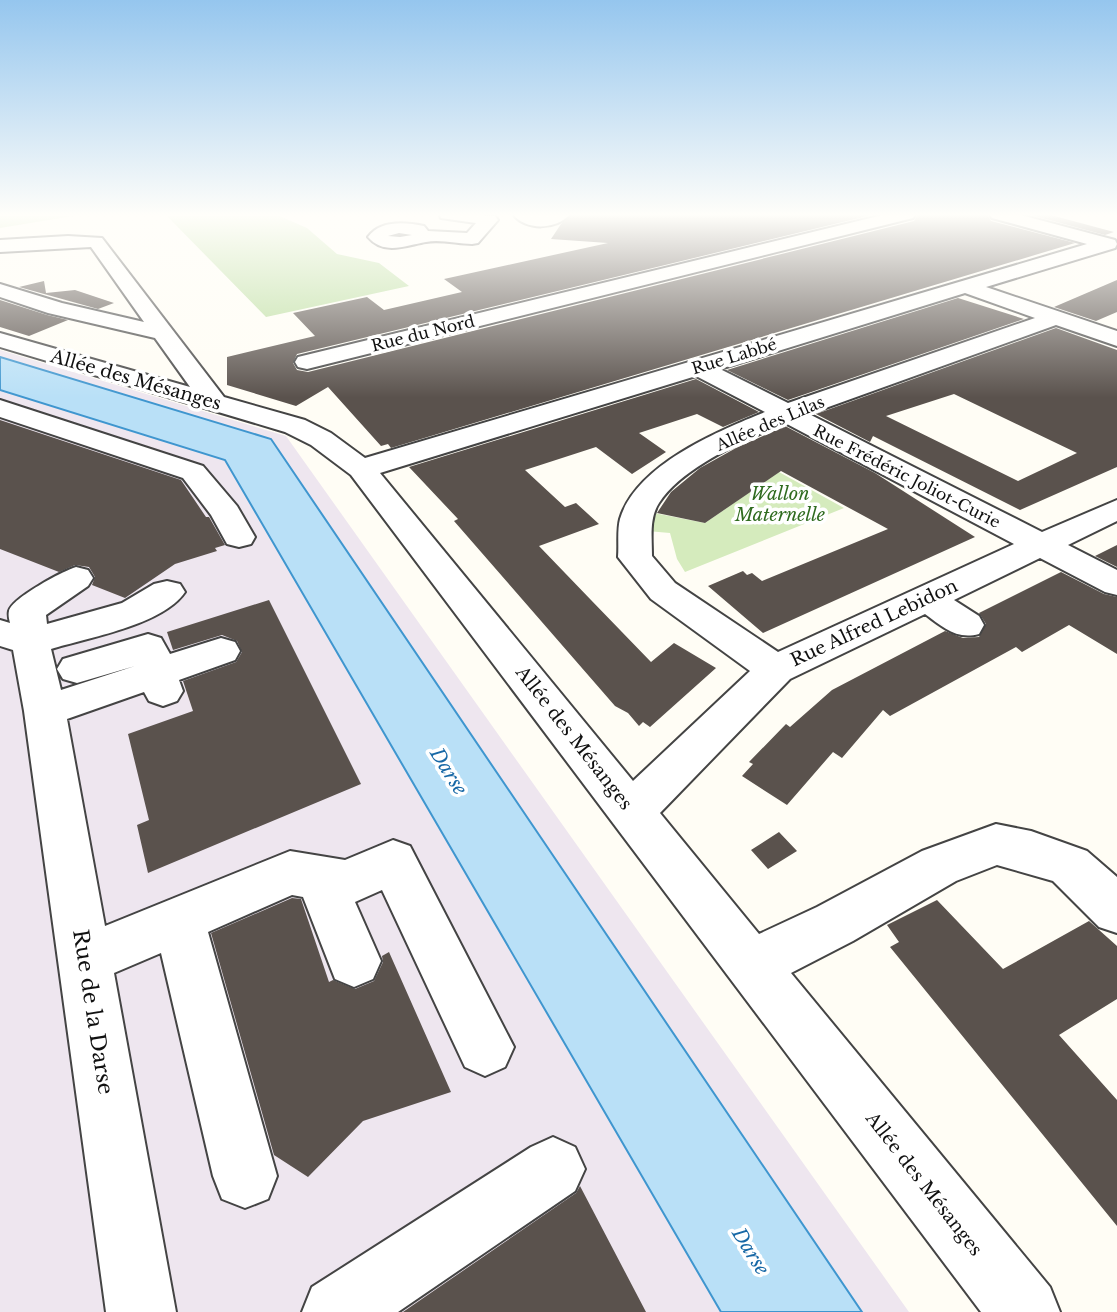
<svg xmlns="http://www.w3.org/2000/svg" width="1117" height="1312" font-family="'Libre Baskerville',serif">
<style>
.industrial{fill:#eee6ef}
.green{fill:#d5ebbd}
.forest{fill:#b9dc9c}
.water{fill:#b9e0f7;stroke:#3f96cf;stroke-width:2}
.building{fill:#5a524d;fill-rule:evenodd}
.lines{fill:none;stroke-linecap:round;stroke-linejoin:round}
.minor-casing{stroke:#444;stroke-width:4}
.minor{fill:#fff;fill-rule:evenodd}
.labels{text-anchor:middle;stroke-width:7;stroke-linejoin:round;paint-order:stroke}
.far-street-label{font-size:16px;fill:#111;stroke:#fff}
.street-label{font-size:18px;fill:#111;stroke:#fff}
.park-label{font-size:18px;font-style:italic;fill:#2f6b1f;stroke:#fff}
.water-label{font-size:19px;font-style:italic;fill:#1768a6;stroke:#fff}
.near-street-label{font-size:21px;fill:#111;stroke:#fff}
</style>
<rect width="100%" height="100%" fill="#fffdf5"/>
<path class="industrial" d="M0 350 286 436 909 1312H0Z"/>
<path class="green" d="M779 472 844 508 685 572 677 559 670 533 647 531 654 513 705 523Z"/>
<path class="forest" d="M0 214H85L0 228Z
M173 214H275L307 228 337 254 379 263 409 286 266 317 168 217Z"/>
<path class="water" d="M0 357 271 439 862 1312H721L225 460 0 390Z"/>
<path class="building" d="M573 214H876L297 354 293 363 297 370 308 372 914 221 918 214H987L991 221 1075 243 391 448 388 444 381 446 328 387 296 406 227 385V357L315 336 293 313 367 297 384 310 462 292 444 279 608 243 551 239 561 224Z
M1027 214H1047L1114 232 1105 235Z
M1117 280V312L1096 321 1054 307Z
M44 281 46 293 75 290 114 303 98 309 19 287Z
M958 298 1024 319 788 400 727 370Z
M0 300 47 315 68 320 29 336 0 327Z
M1056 328 1117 350V467L1020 510 873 436 870 442 816 414ZM954 394 1077 453 1018 481 886 416Z
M696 379 759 412 723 427 697 414 639 433 666 452 632 474 596 447 525 470 565 507 576 503 599 524 539 546 591 600 651 662 674 643 716 668 650 727 643 722 639 726 628 713 615 706 454 521 458 519 409 467Z
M0 420 181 480 206 517H209L225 545 215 548 217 551 175 564 125 598 92 585 95 577 89 567 75 565 59 572 0 549Z
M785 426 875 473 975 537 763 633 708 586 743 571 747 575 752 573 762 581 888 529 781 471 705 523 657 513 671 492 700 468 736 448Z
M1117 545V567L1095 556Z
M1061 572 1104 594 1117 597V654L1069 625 1022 652 1016 647 890 716 883 710 842 758 833 752 787 805 742 776 753 764 749 762 786 724 790 727 832 690 945 631 963 638 979 637 986 624 979 613Z
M269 600 361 784 148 873 137 825 149 820 128 734 193 711 183 681 236 662 242 652 237 641 222 635 173 650 167 632Z
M779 832 797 851 768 869 751 850Z
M292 898 301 899 329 982 333 980 355 989 374 981 383 962 382 956 389 952 451 1092 363 1121 308 1177 274 1155 211 933Z
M937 900 1003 969 1089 921 1117 946V999L1059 1035 1117 1100V1226L890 947 899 942 887 925Z
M580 1186 646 1312H403L576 1193Z"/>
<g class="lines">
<defs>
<path id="minor" d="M439 214 495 216 498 220 478 243 472 244C458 244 440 239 426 242 407 245 384 256 368 237 380 220 405 222 424 226L428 231 467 233 476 223 441 218ZM399 233 412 235 400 237 388 236Z
M513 214H570C557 230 525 231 513 214Z
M887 214H915L913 218 307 369 298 367 295 362 298 357Z
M990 214H1017L1115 240 1117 244 1115 248 986 287 1117 331V346L1056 325 809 414 1042 532 1117 500V521L1068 545 1117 570V595L1105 592 1040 558 954 600 979 616 984 625 979 634C956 640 943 627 925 614L790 679 660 813 759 934 817 907 922 851 996 824 1031 831 1087 851 1117 877V933L1099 927 1053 881 997 865 956 881 853 941 791 973 1050 1287 1060 1312H981L351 475 311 445 285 432 0 347V333L190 387 155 338 48 313 0 297V284L62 303 144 322 91 247 0 252V240L68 236 102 238 224 397 305 420 331 433 365 458 1087 244 992 218ZM965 293 1035 318 788 403 720 369ZM696 376 765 412C718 431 636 465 620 519 617 530 619 545 618 557L651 599 750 671 633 781 380 473ZM785 423 1014 544 778 652 675 583 652 556C652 538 649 518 659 503 682 467 747 439 785 423Z
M0 400 203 466 237 506 255 537 251 544 239 547 227 544 211 515 183 478 0 417Z
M76 567 88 570 93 578 88 586 46 615 47 624 122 603 154 584 167 581 180 584 185 592C163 625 87 638 51 649L61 690 135 666 77 683 63 679 57 669 63 659 148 634 161 638 170 654 221 638 235 642 240 651 235 660 179 680 183 691 177 701 163 706 149 701 144 692 67 719 105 926 290 851 345 860 393 840 410 846 514 1047 505 1067 485 1076 465 1067 382 890 355 902 381 961 373 979 354 987 335 979 303 897 292 895 208 932 277 1176 268 1199 245 1208 222 1199 213 1176 161 953 114 973 176 1312H106L24 711 13 650 0 646V620L10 623C9 619 8 615 9 611 12 598 63 571 76 567Z
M553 1137 575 1147 585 1169 575 1191 398 1312H302L312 1287 531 1147Z"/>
</defs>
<use href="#minor" class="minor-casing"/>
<use href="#minor" class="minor"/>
</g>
<linearGradient id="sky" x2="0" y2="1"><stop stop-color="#95c6ee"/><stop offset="0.54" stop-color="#fffefa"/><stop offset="1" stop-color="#fffefa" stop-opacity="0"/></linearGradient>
<rect width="1117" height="398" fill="url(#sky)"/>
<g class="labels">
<g class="far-street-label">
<text transform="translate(423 333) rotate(-14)" y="6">Rue du Nord</text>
<text transform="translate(734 356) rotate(-17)" y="6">Rue Labbé</text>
<text transform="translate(770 423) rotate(-23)" y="6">Allée des Lilas</text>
<text transform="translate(907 476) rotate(27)" y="6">Rue Frédéric Joliot-Curie</text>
</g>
<g class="street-label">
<text transform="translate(136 380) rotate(16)" y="6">Allée des Mésanges</text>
<text transform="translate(874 623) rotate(-25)" y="6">Rue Alfred Lebidon</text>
<text transform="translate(574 738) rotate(52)" y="6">Allée des Mésanges</text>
<text transform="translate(924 1184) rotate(52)" y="6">Allée des Mésanges</text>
</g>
<g class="park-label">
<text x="780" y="500">Wallon<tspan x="780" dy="21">Maternelle</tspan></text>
</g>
<g class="water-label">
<text transform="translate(449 771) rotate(58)" y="7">Darse</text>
<text transform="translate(751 1251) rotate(58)" y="7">Darse</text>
</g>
<g class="near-street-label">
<text transform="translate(93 1012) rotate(81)" y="7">Rue de la Darse</text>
</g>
</g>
</svg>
